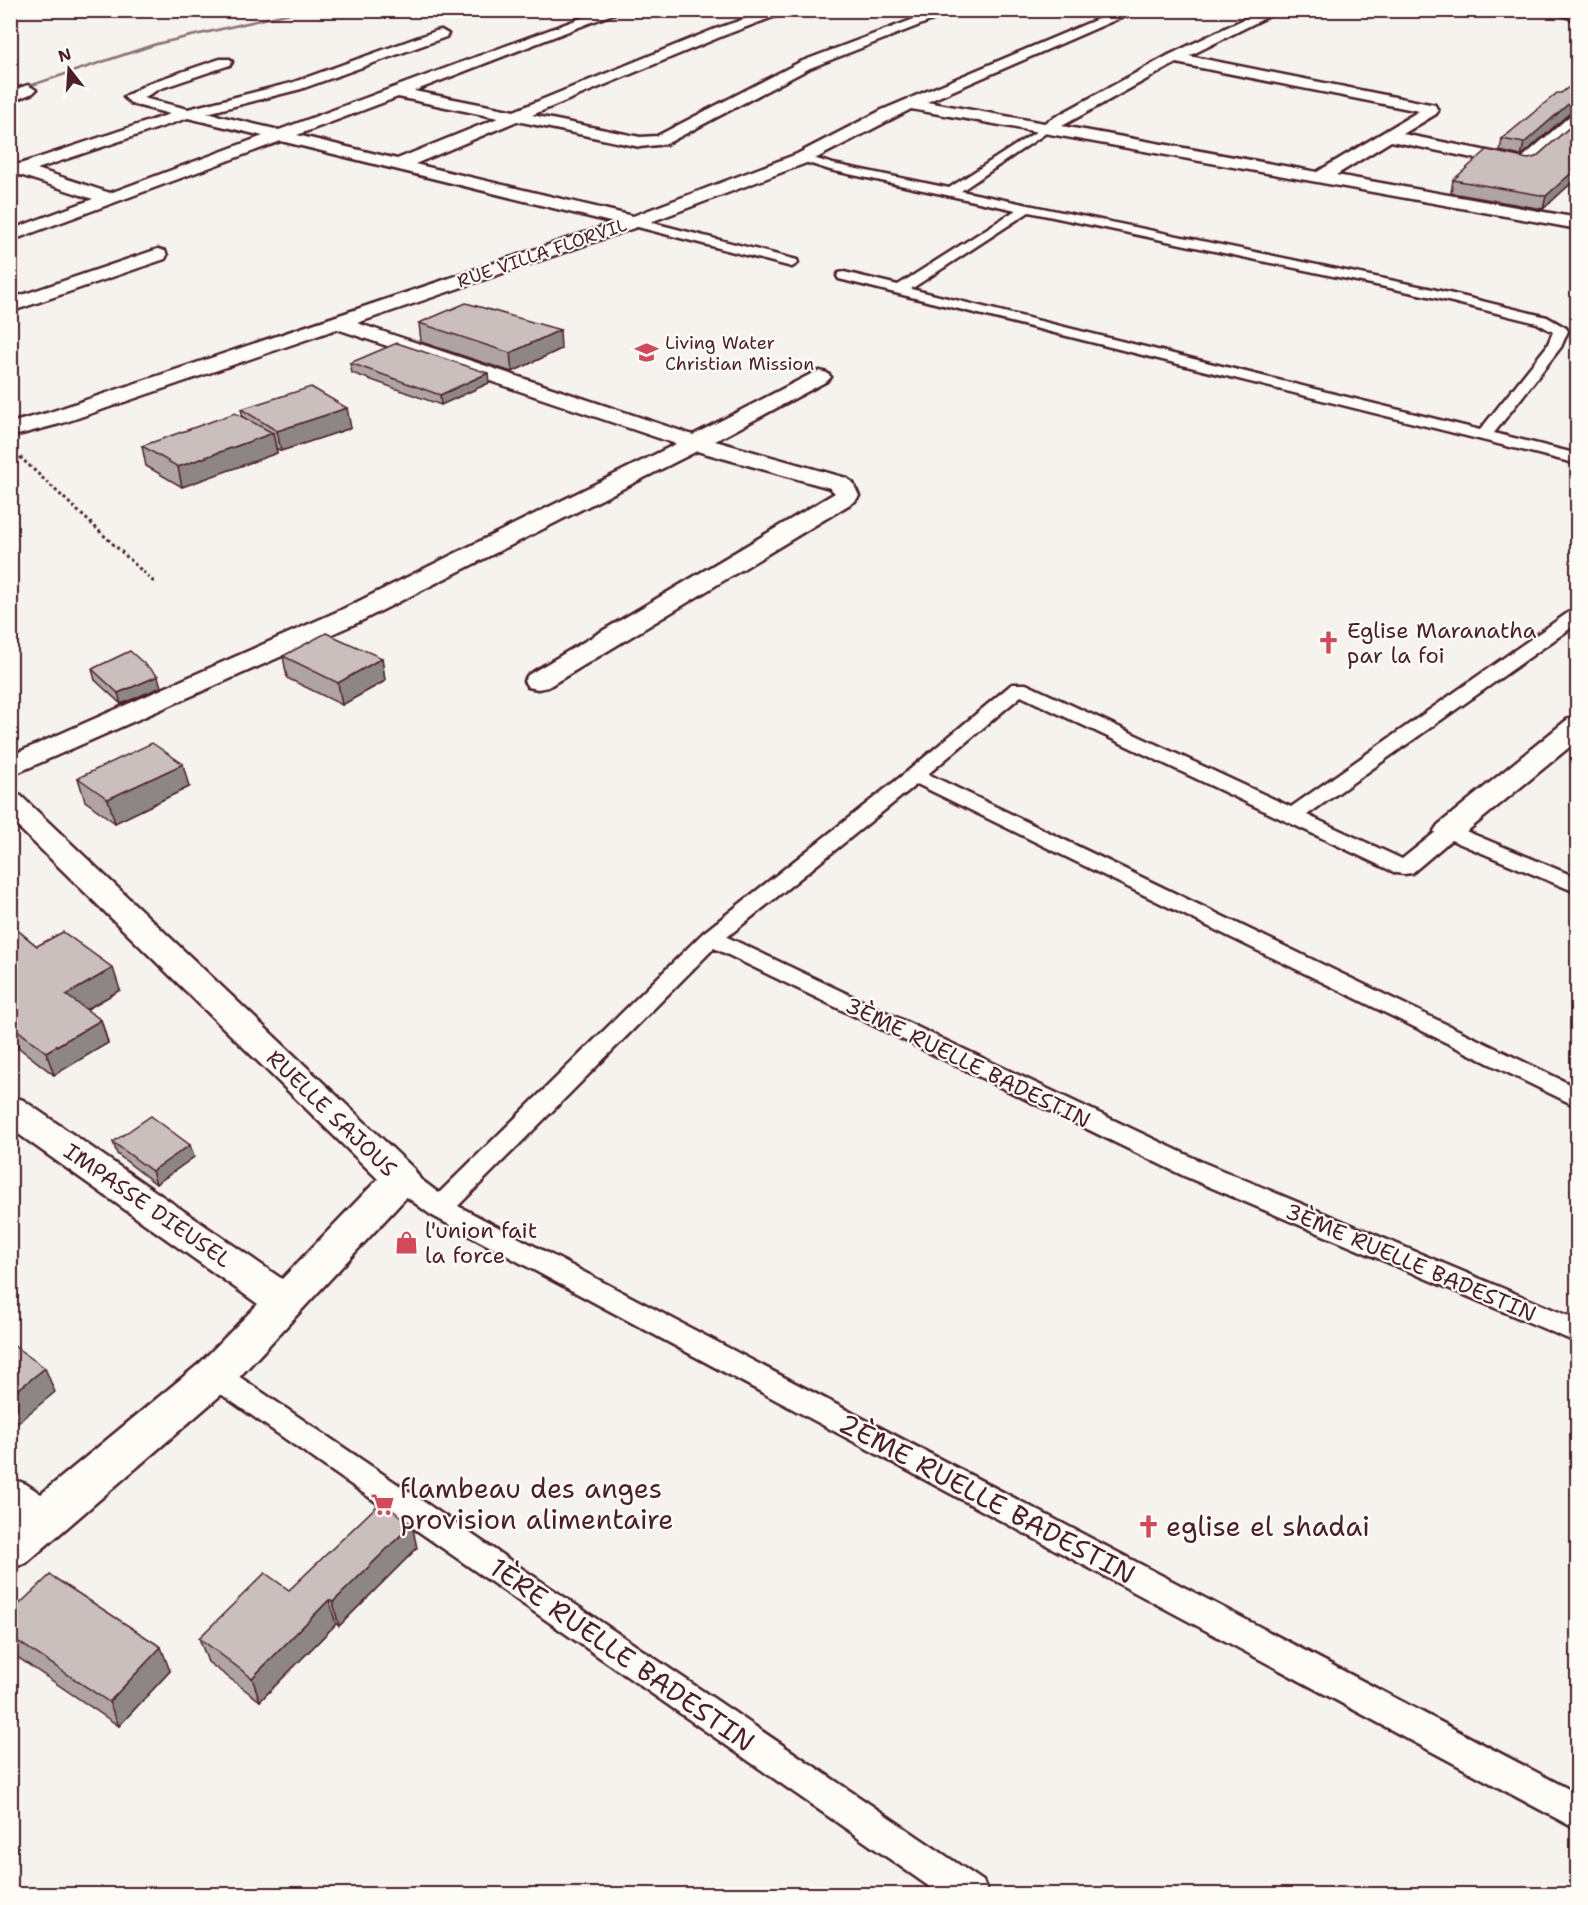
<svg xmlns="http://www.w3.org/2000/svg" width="1588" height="1905" font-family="'Shantell Sans',sans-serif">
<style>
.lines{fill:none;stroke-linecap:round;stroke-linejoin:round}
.stream{fill:#8e7378;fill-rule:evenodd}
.service-casing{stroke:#4a1f2b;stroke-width:5}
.minor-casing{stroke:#4a1f2b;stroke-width:5}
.path{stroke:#4a1f2b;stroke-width:3;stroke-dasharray:3 3;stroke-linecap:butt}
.service{fill:#fdfcf7;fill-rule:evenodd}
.minor{fill:#fdfcf7;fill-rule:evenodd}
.wall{fill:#afa4a3;stroke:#4a1f2b;stroke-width:1.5}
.shaded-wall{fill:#8e8685;stroke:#4a1f2b;stroke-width:1.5}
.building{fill:#cbbfbe;stroke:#4a1f2b;stroke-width:1.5}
.labels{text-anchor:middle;stroke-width:4.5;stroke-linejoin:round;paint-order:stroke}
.far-street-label{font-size:18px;fill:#4a1f2b;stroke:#fdfcf7}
.far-poi-label{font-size:18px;fill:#4a1f2b;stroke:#fdfcf7;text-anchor:start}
.poi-label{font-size:22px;fill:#4a1f2b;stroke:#fdfcf7;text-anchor:start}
.street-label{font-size:22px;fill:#4a1f2b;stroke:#fdfcf7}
.near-poi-label{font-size:27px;fill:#4a1f2b;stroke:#fdfcf7;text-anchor:start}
.near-street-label{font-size:27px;fill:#4a1f2b;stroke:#fdfcf7}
</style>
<rect width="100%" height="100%" fill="#f6f3ef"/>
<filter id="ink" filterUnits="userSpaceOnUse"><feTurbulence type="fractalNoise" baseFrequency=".0167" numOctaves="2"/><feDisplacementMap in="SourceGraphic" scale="12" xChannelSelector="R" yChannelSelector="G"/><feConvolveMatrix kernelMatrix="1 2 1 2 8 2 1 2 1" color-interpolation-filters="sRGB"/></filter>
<g filter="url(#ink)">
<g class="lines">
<path class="stream" d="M298 10H309L158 45 18 91 13 90 155 43Z"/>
<defs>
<path id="service" d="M1045 126 1050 129 1049 131 961 191 1428 288 1547 317 1566 328 1568 331 1561 347 1494 433 1578 454V464L839 279 837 276 839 273 844 272 898 285 1016 210 830 170 799 160V156L803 155 833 164 949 188ZM1029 212 1428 296 1537 323 1553 332 1547 346 1480 430 911 289Z
M634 218 797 260 798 263 792 267 630 225V219Z
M1578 609V623L1307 815 1402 859 1442 827 1449 825 1456 827 1578 878V893L1451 840 1412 873 1404 874 1396 873 1021 696 928 774 1578 1088V1107L917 784 727 937 1202 1162 1578 1320V1343L1184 1176 714 948 458 1206 1578 1794V1830L431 1215 392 1186 388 1179 392 1172C410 1167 424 1183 439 1193L703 933 908 771 1012 684H1026L1291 807 1572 610Z
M215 1363 225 1367 983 1881 988 1894H940L205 1383 201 1375 205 1367Z"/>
<path id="minor" d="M603 10H623L414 91 514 111 715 29 771 10H792L725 35 532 115 640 137 657 136 800 62 938 10H958L810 68 666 144 640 147 517 121 415 164 633 216 797 154 882 110 1119 10H1138L927 102 1044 123 1169 55 1263 10H1281L1189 56 1435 105 1438 111 1436 114 1403 134 1522 158 1572 114 1578 112V126L1531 168 1525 169 1391 141 1336 175 1578 218V229L911 109 809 162 640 226 357 323 693 435 813 373 820 371 827 373 831 377 827 381 715 441 846 478 853 483 859 496 855 501 548 687 538 689 528 687 524 681 528 675 835 493 830 488 697 451 359 622 10 776V756L341 610 676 444 337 329 63 423 10 437V423L47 413 614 223 281 141 10 241V230L93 199 20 175 10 178V164H20L170 114 132 104 124 97 149 83 220 59H230L232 62 230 65 159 89 143 98 188 109 291 83 436 31 441 30 448 34 446 37 301 89 207 113 279 130ZM1176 63 1419 111 1317 172 1062 126ZM398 97 498 118 397 159 297 135ZM188 118 263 136 110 193 37 169Z
M1555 10 1578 12V21L1556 13Z
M28 85 36 90 33 93 10 102V91Z
M158 249 165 251 167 255 165 259 10 312V299Z
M1578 717V740L1460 837 1449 840 1438 837 1434 831 1438 825 1568 719Z
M10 793 21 796 414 1169 420 1179 414 1189 230 1387 26 1563 10 1569V1478L26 1484 41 1494 200 1363 258 1304 10 1128V1096L23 1100 282 1279 378 1179 10 819Z"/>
</defs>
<use href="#service" class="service-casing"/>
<use href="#minor" class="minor-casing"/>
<path class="path" d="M20 457 156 584"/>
<use href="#service" class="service"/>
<use href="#minor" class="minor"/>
</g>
<path class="wall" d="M1561 93 1571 112 1521 156 1500 151 1502 139Z
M1578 120V177L1543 209 1451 193 1453 180 1536 157Z
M419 323 561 349 512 372 421 342Z
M350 363 489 383 441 405 352 373Z
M241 409 351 428 281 451 276 448 277 453 182 487 146 466 142 446 243 418Z
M283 656 382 658 385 681 342 705 287 678Z
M92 669 161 687 121 704 95 680Z
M78 778 189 787 115 823 85 801Z
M10 924 37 946 120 990 86 1010 101 1020 108 1043 54 1075 19 1048 10 1053Z
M113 1142 194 1157 156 1184 117 1154Z
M417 1548 339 1626 336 1624 260 1701 208 1662 199 1638Z
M10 1613 170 1671 119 1726 10 1652Z"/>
<path class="shaded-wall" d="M1578 99V111L1571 112 1521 156 1524 143 1573 100Z
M1578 167V177L1543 209 1546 196Z
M560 330 561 349 512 372 510 353Z
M488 373 489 383 441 405 440 395Z
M347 408 351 428 281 451 277 431Z
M273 433 277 453 182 487 178 467Z
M382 658 385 681 342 705 338 683Z
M158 676 161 687 121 704 118 693Z
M183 764 189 787 115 823 108 799Z
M113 968 120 990 73 1017 66 995Z
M101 1020 108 1043 54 1075 46 1052Z
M10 1026H12L19 1048 10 1053Z
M190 1145 194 1157 156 1184 152 1171Z
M10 1277 18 1297 10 1302Z
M45 1368 55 1392 10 1429V1396Z
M412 1524 417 1548 339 1626 333 1602Z
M329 1600 336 1624 260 1701 252 1678Z
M161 1647 170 1671 119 1726 109 1702Z"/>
<path class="building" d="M1569 87 1578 89V99L1573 100 1524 143 1502 139 1557 93H1561Z
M1578 120V167L1546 196 1453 180 1487 150 1528 159 1536 157Z
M466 303 560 330 510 353 419 323Z
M397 343 488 373 440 395 350 363Z
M311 387 347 408 277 431 241 409Z
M235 413 273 433 178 467 142 446Z
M326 633 382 658 338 683 283 656Z
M130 651 158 676 118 693 92 669Z
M152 743 183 764 108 799 78 778Z
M10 924 37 946 63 932 113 968 66 995 101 1020 46 1052 12 1026H10Z
M151 1116 190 1145 152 1171 113 1142Z
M10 1343 45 1368 10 1396Z
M381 1502 412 1524 333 1602 329 1600 252 1678 199 1638 265 1573 289 1590Z
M50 1575 161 1647 109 1702 10 1636V1613Z"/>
</g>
<defs>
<symbol id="school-bare" viewBox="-9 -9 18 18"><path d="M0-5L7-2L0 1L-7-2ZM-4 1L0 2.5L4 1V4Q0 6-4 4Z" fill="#d1495b" stroke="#fdfcf7" stroke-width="2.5" paint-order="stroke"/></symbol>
<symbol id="church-bare" viewBox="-9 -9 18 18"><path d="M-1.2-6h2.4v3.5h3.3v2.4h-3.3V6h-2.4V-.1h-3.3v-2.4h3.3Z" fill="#d1495b" stroke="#fdfcf7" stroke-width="2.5" paint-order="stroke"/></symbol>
<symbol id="shop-bare" viewBox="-9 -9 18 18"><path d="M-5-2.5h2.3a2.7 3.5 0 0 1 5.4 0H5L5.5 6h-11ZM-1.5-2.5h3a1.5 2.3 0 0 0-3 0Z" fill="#d1495b" stroke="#fdfcf7" stroke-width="2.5" paint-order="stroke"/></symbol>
<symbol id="supermarket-bare" viewBox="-9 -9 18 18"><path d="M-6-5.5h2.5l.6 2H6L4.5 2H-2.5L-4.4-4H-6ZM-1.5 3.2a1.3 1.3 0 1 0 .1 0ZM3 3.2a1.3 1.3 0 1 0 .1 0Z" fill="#d1495b" stroke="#fdfcf7" stroke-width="2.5" paint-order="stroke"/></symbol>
</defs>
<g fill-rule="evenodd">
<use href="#school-bare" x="630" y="336" width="33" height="33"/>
<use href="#church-bare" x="1312" y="626" width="33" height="33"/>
<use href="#shop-bare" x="390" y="1226" width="33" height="33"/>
<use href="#supermarket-bare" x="366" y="1488" width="33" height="33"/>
<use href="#church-bare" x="1132" y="1510" width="33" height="33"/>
</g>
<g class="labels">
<g class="far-street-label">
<text transform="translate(542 253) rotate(-19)" y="6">RUE VILLA FLORVIL</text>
</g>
<g class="far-poi-label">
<text x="665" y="349">Living Water<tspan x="665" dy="21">Christian Mission</tspan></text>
</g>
<g class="poi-label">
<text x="1347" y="638">Eglise Maranatha<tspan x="1347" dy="25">par la foi</tspan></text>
<text x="425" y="1238">l'union fait<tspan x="425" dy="25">la force</tspan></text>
</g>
<g class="street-label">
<text transform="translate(968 1062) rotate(26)" y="8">3ÈME RUELLE BADESTIN</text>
<text transform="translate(332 1113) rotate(44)" y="8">RUELLE SAJOUS</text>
<text transform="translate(148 1205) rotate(35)" y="8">IMPASSE DIEUSEL</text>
<text transform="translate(1411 1262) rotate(23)" y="8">3ÈME RUELLE BADESTIN</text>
</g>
<g class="near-poi-label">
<text x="400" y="1498">flambeau des anges<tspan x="400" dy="31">provision alimentaire</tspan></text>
<text x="1166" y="1536">eglise el shadai</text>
</g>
<g class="near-street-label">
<text transform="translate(987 1499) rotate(28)" y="9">2ÈME RUELLE BADESTIN</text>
<text transform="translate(622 1655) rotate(35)" y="9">1ÈRE RUELLE BADESTIN</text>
</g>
</g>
<rect width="1588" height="1905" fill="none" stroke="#fdfcf7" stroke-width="36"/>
<rect x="18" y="18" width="1552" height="1869" fill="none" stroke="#4a1f2b" stroke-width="2" filter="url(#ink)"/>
<g transform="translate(69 69) rotate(343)" stroke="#fdfcf7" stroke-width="4.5" paint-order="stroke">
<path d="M0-4.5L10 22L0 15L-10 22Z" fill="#4a1f2b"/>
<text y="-9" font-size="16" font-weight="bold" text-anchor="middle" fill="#4a1f2b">N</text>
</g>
</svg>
